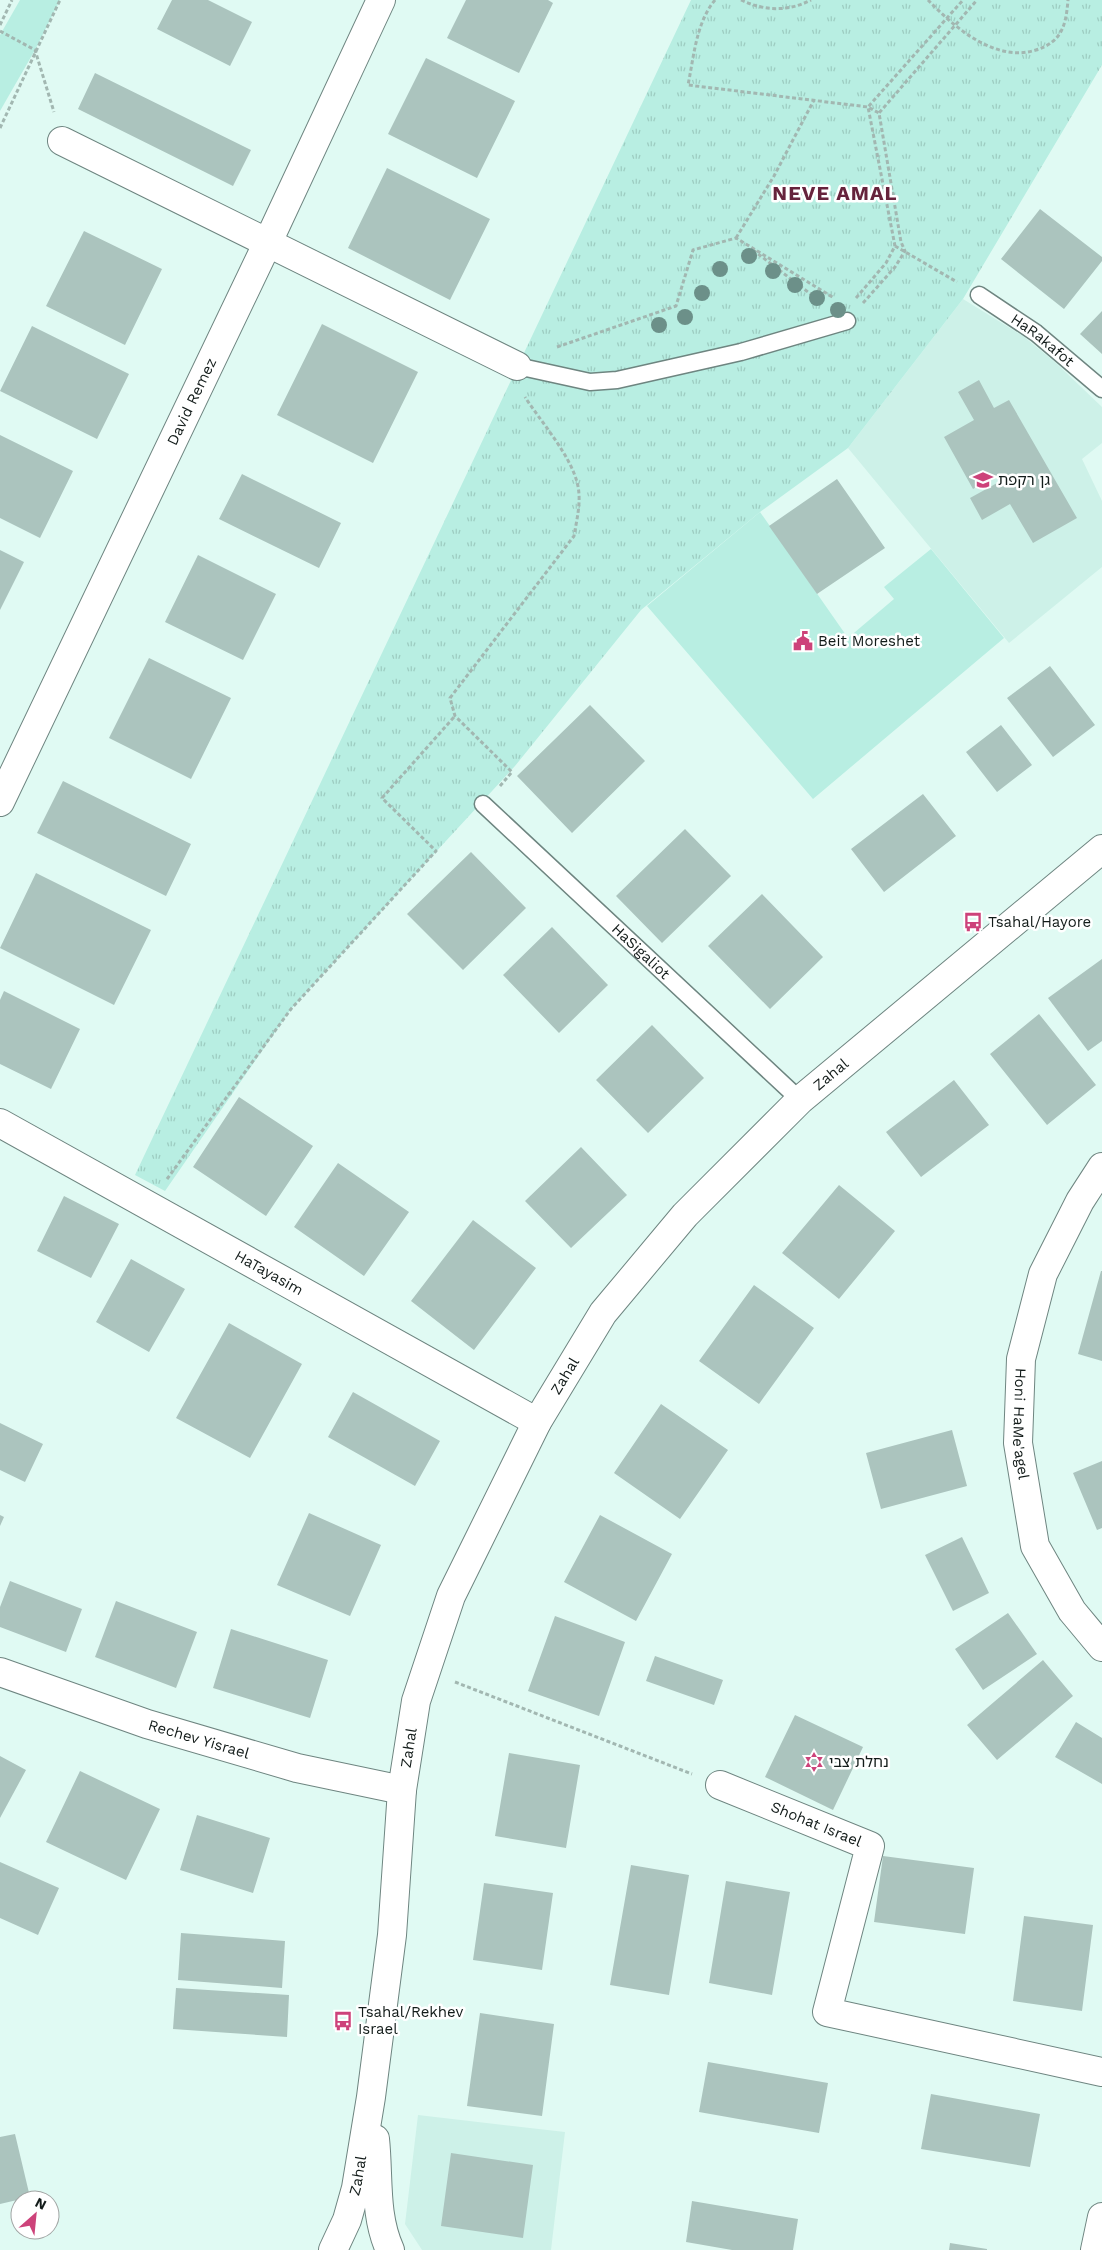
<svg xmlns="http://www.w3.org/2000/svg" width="1102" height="2250" font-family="'Work Sans','Noto Sans Hebrew',sans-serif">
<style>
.built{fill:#cdf1e8}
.green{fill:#b8eee2}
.park{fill:url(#park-tufts)}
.building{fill:#abc4be}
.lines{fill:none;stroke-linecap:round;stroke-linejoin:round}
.lane-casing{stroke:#6e8580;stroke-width:19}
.street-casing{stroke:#6e8580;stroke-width:30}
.path{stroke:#a2b7b1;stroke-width:3;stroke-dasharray:4 2.5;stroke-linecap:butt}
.lane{stroke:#fff;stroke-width:16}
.street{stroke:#fff;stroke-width:28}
.tree{fill:#6c9089}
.labels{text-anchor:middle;stroke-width:5;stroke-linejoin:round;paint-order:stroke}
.street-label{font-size:15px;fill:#121b19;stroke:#fff}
.poi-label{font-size:15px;fill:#121b19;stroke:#fff;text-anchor:start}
.district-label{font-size:20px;font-weight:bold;letter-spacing:1px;fill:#66233c;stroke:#fff}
</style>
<defs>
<pattern id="park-tufts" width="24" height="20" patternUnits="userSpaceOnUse" patternTransform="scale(1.25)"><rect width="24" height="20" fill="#b8eee2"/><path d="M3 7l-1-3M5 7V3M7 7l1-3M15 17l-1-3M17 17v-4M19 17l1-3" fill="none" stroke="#9dccc1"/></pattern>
</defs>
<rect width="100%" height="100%" fill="#e0faf3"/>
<path class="built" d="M963 299 1023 336 1056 363 1102 407V443L1082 459 1102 501V567L1009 643 848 448Z
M418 2115 565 2132 551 2250H422L405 2224Z"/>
<path class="green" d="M20 0H60L35 50 0 111V35Z
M760 512 848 638 894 599 884 587 931 549 1004 638 813 799 647 606Z"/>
<path class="park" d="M691 0H1102V65L963 299 848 448 760 512 641 610 515 766 291 1009 165 1191 135 1175Z"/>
<path class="building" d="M172 0H208L252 22 230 66 157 29Z
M466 0H548L553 3 519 73 447 38Z
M426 58 515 101 477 178 388 134Z
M95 73 251 150 233 186 78 109Z
M387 168 490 219 450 300 348 248Z
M1040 209 1102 257V261L1064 309 1001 259Z
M84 231 162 269 125 345 46 306Z
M1102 311V354L1080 334Z
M322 324 418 372 373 463 277 415Z
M32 326 129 374 97 439 0 391Z
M979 380 994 408 1009 400 1077 518 1033 543 1010 504 982 520 970 498 999 482 996 476 973 489 944 437 974 420 958 392Z
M0 435 73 471 40 538 0 518Z
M242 474 341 523 319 568 219 519Z
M837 479 885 548 817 594 769 526Z
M0 550 24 562 0 610Z
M198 555 276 594 243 660 165 622Z
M149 658 231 698 191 779 109 738Z
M1050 666 1095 725 1053 757 1007 698Z
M590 705 645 761 572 833 517 776Z
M1001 725 1032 765 997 792 966 752Z
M63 781 191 844 166 896 37 833Z
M923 794 956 836 884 892 851 849Z
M685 829 731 876 662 943 616 896Z
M471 852 526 908 463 970 407 914Z
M36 873 151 930 114 1005 0 948Z
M762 894 823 957 770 1009 708 946Z
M552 927 608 985 559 1033 503 975Z
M1102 959V1041L1088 1051 1048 998Z
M4 991 80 1029 51 1089 0 1064V1000Z
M1039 1014 1096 1085 1047 1125 990 1054Z
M652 1025 704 1078 648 1133 596 1080Z
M954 1080 989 1125 921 1177 886 1132Z
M239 1097 313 1146 266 1216 193 1167Z
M581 1147 627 1195 571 1248 525 1201Z
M338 1163 409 1212 364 1276 294 1227Z
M839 1185 895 1231 839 1299 782 1253Z
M64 1196 119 1224 91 1278 37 1251Z
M473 1220 536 1268 474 1350 411 1301Z
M131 1259 185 1289 149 1352 96 1322Z
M1101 1271H1102V1361L1078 1354Z
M754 1285 814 1328 759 1404 699 1361Z
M229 1323 302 1364 250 1458 176 1418Z
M353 1392 440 1441 415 1486 328 1437Z
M661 1404 728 1450 680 1519 614 1473Z
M0 1423 43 1444 25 1482 0 1470Z
M952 1430 967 1486 881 1509 866 1453Z
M1102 1461V1528L1097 1530 1073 1473Z
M309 1513 381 1545 350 1616 277 1585Z
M0 1515 4 1517 0 1526Z
M600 1515 672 1554 636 1621 564 1582Z
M962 1537 989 1593 953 1611 925 1555Z
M10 1581 82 1609 66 1652 0 1627V1607Z
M116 1601 197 1632 176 1688 95 1657Z
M1008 1613 1037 1654 983 1690 955 1649Z
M555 1616 625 1642 599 1716 528 1691Z
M231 1629 328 1660 310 1718 213 1688Z
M655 1656 723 1680 714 1705 646 1681Z
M1043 1660 1073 1696 997 1760 967 1725Z
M795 1715 863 1747 833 1810 765 1777Z
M1076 1722 1102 1738V1784L1055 1757Z
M509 1753 580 1765 566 1848 495 1836Z
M0 1756 26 1770 0 1818Z
M80 1771 160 1809 126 1880 46 1842Z
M197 1815 270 1838 253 1893 180 1870Z
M883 1856 974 1868 965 1934 874 1922Z
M0 1862 59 1888 38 1935 0 1918Z
M631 1865 689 1875 669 1995 610 1985Z
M726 1881 790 1892 772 1995 709 1983Z
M484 1883 553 1893 542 1970 473 1960Z
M1024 1916 1093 1925 1082 2011 1013 2001Z
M181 1933 285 1941 282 1988 178 1980Z
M176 1988 289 1995 287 2037 173 2029Z
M480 2013 554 2024 542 2116 467 2106Z
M708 2062 828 2083 819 2133 699 2112Z
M931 2094 1040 2114 1030 2167 921 2149Z
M15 2134 30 2197 0 2204V2137Z
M451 2153 533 2165 523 2238 441 2226Z
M692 2201 798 2219 793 2250H732L686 2242Z
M950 2243 987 2249V2250H949Z"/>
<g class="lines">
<defs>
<g id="lane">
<path id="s1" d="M979 295 1036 333 1102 389"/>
<path d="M517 366 590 382 617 380 741 352 847 321"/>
<path id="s2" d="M483 804 800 1100"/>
</g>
<g id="street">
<path d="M62 141 517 366"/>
<path id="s3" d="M0 802 268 242 381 0"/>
<path id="s4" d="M0 1123 537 1422"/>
<path id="s5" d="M1102 1167 1080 1201 1043 1274 1021 1359 1018 1443 1035 1546 1072 1611 1102 1647"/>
<path id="s6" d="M0 1672 147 1724 297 1768 402 1790"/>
<path id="s7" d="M720 1785 870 1846 827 2012 1102 2072"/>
<path d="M375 2139C379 2176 374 2215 390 2250"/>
<path id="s8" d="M333 2250 347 2220 356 2188 371 2097 392 1935 402 1790 416 1701 451 1596 537 1422 603 1313 685 1215 800 1100 1102 849"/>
<path d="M1095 2250 1102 2217"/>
</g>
</defs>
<use href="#lane" class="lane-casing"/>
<use href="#street" class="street-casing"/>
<path class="path" d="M715 0C696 23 694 56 688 85L868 107 879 113
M741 0C764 11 788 12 811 0
M928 0C954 27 995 63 1036 50 1062 42 1066 25 1068 0
M0 25 12 0
M0 31 35 50 54 112
M0 128 60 0
M736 238 774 176 814 100
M895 246 957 282
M753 250 821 302
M856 298 886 263 895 246 868 107 963 0
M863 303 895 267 905 251 901 242 879 113 977 0
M557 347 676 306 693 250 736 238 834 298
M500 786 512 772 455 716 450 698 574 536C577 518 582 500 577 482 569 453 541 422 525 397
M167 1179 291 1009 436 851 382 798 455 716
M455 1682 692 1774"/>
<use href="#lane" class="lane"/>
<use href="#street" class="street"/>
</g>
<g class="tree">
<circle cx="749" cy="256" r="8"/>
<circle cx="720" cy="269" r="8"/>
<circle cx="773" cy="271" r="8"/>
<circle cx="795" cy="285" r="8"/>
<circle cx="702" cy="293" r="8"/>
<circle cx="817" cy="298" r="8"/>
<circle cx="838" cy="310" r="8"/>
<circle cx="685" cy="317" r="8"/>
<circle cx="659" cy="325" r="8"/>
</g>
<defs>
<symbol id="school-bare" viewBox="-9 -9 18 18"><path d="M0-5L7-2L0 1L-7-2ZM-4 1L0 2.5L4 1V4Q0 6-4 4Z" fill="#cd427a" stroke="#fff" stroke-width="2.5" paint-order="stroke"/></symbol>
<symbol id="civic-bare" viewBox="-9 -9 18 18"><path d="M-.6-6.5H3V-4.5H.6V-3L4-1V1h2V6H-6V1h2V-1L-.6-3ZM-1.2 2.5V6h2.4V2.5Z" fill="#cd427a" stroke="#fff" stroke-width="2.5" paint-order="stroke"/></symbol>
<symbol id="bus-bare" viewBox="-9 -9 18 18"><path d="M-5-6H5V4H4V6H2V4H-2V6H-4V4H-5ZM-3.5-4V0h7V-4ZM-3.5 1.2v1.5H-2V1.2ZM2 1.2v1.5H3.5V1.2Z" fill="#cd427a" stroke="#fff" stroke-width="2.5" paint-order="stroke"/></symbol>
<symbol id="synagogue-bare" viewBox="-9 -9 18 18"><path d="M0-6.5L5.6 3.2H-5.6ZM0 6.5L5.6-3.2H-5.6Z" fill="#cd427a" stroke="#fff" stroke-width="2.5" paint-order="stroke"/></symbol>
</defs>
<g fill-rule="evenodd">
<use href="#school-bare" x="969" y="466" width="28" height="28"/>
<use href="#civic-bare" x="789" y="627" width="28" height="28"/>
<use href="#bus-bare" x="959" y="908" width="28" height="28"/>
<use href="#synagogue-bare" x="800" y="1748" width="28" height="28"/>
<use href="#bus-bare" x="329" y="2007" width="28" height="28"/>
</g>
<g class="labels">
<g class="street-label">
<text dy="5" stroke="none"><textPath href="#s1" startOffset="78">HaRakafot</textPath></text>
<text dy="5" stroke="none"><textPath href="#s3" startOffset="444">David Remez</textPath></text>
<text dy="5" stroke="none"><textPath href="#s2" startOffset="216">HaSigaliot</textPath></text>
<text dy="5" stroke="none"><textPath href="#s8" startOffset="1320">Zahal</textPath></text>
<text dy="5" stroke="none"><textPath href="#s4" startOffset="308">HaTayasim</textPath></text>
<text dy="5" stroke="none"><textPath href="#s8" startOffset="916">Zahal</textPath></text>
<text dy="5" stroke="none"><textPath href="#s5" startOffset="275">Honi HaMe'agel</textPath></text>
<text dy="5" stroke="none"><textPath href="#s6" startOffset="210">Rechev Yisrael</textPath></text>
<text dy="5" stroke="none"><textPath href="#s8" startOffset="510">Zahal</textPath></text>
<text dy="5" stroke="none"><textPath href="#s7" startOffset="104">Shohat Israel</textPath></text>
<text dy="5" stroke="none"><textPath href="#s8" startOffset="79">Zahal</textPath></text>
</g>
<g class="poi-label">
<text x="998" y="485">גן רקפת</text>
<text x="818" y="646">Beit Moreshet</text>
<text x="988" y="927">Tsahal/Hayore</text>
<text x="829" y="1767">נחלת צבי</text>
<text x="358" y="2017">Tsahal/Rekhev<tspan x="358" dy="17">Israel</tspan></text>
</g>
<g class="district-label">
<text x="835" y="200">NEVE AMAL</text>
</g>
</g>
<g transform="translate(35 2215) rotate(27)"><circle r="24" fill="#ffffff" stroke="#a0a4a3"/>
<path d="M0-4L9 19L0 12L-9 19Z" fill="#cd427a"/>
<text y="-8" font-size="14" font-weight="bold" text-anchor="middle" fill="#121b19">N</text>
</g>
</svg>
